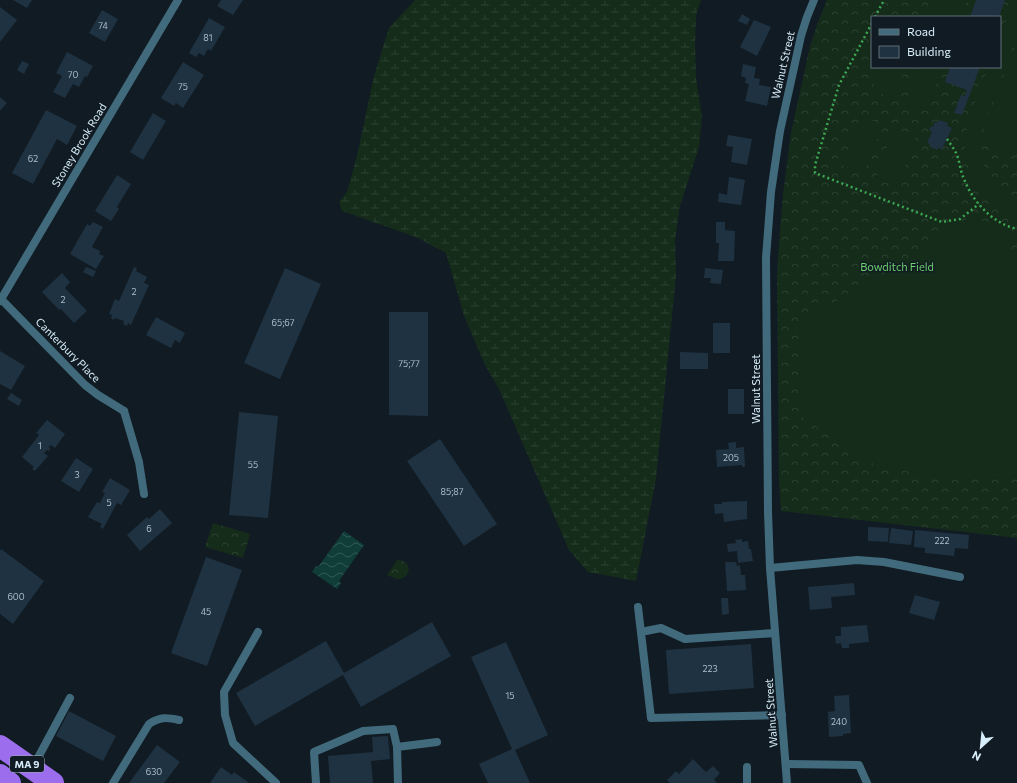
<svg xmlns="http://www.w3.org/2000/svg" width="1017" height="783" font-family="Commissioner,sans-serif">
<style>
.forest{fill:url(#forest-crowns);fill-rule:evenodd}
.wetland{fill:url(#wetland-marsh)}
.garden{fill:#152c1a}
.water{fill:url(#water-waves)}
.building{fill:#1f3241}
.lines{fill:none;stroke-linecap:round;stroke-linejoin:round}
.path{stroke:#3da853;stroke-width:2.5;stroke-dasharray:2 3;stroke-linecap:butt}
.service{stroke:#416b7c;stroke-width:8}
.minor{stroke:#416b7c;stroke-width:8}
.tertiary{stroke:#416b7c;stroke-width:8}
.trunk{stroke:#9c6dec;stroke-width:22}
.labels{text-anchor:middle;stroke-width:3;stroke-linejoin:round;paint-order:stroke}
.number-label{font-size:9px;fill:#a9becc}
.shield{fill:#111b23;stroke:#9caeba;stroke-width:1}
.shield-label{font-size:10px;font-weight:bold;fill:#d7edfa}
.street-label{font-size:11px;fill:#d7edfa;stroke:#111b23}
.park-label{font-size:11px;fill:#6cd26d;stroke:#111b23}
</style>
<defs>
<pattern id="forest-crowns" width="20" height="18" patternUnits="userSpaceOnUse"><rect width="20" height="18" fill="#152c1a"/><path d="M2 6a3 3 0 1 1 6 0M12 15a3 3 0 1 1 6 0" fill="none" stroke="#2b4131"/></pattern>
<pattern id="wetland-marsh" width="20" height="14" patternUnits="userSpaceOnUse"><rect width="20" height="14" fill="#152c1a"/><path d="M1 5h8M5 5V1M11 12h8M15 12V8" fill="none" stroke="#2b4131"/></pattern>
<pattern id="water-waves" width="16" height="10" patternUnits="userSpaceOnUse"><rect width="16" height="10" fill="#103d38"/><path d="M0 5q4-4 8 0t8 0" fill="none" stroke="#325956"/></pattern>
</defs>
<rect width="100%" height="100%" fill="#111b23"/>
<path class="forest" d="M827 0H1017V538L781 511 779 481 777 275 779 243 783 194 791 133 810 46 818 22ZM872 17H1000V67H872Z
M213 523 250 534 243 558 205 547Z
M397 560C414 560 411 580 397 579 394 578 390 576 387 575Z"/>
<path class="wetland" d="M415 0H702L700 2 696 16 695 43 696 78 702 116 699 147 680 206 675 240 676 275 656 479 636 581 588 572 569 550 499 389 485 365 464 316 446 253 416 237 342 211 339 202 347 192 357 156 374 76 389 28Z"/>
<path class="garden" d="M933 0H967L961 17H926Z
M1014 0H1017V35L981 130 980 140 1017 40V156L980 143C980 167 995 193 1017 204V220L1013 219C1007 215 999 211 993 205 974 188 961 160 966 134 970 111 981 89 989 67H1000V38Z
M881 67H906L894 98 872 90Z
M919 67H943L926 111 905 103Z
M861 116 883 125 864 173 842 165Z
M894 129 916 137 897 186 876 178Z
M972 217 1011 232V254L1017 264V476L1009 477 961 479 906 471 871 463 801 416 798 347 800 322 850 293 917 255 954 225Z"/>
<path class="water" d="M344 531 364 545 339 581 341 583 337 589 312 572 316 566 318 567Z"/>
<path class="building" d="M13 0H32L27 8Z
M221 0H243L233 15 217 6Z
M976 0H1005L999 17H970Z
M0 7 17 20 0 42Z
M102 10 118 19 105 42 89 33Z
M742 14 750 19 747 25 738 21Z
M209 18 225 27 211 51 208 49 204 56 199 53 196 57 189 53Z
M754 20 771 27 757 56 740 47Z
M67 52 93 66 87 77 85 76 79 87 73 84 65 98 53 92 62 76 56 73Z
M22 61 29 64 24 74 17 70Z
M183 62 204 75 183 108 176 103 174 106 161 98Z
M743 64 756 67 754 78 760 79 759 85 771 87 767 106 745 101 749 84 745 83 746 78 741 76Z
M950 67H980L962 115 954 113 961 95 965 96 967 90 945 82Z
M0 97 7 103 0 111Z
M46 110 77 126 67 145 57 139 33 184 12 173Z
M153 113 166 121 143 160 130 152Z
M939 120 948 123 947 126 952 128 942 149 938 148 937 150 929 146 930 144 927 143 932 132 929 130 931 126 933 127 935 122 937 123Z
M728 135 752 139 747 165 731 162 733 147 726 146Z
M117 175 131 184 117 207 119 209 111 221 95 211Z
M729 177 745 180 741 205 718 202 719 193 727 195Z
M93 222 103 227 92 247 100 251 99 254 104 256 96 269 70 254 87 224 90 226Z
M716 222H725V230L735 231 734 261H718L719 243H716Z
M86 267 96 271 93 277 83 272Z
M134 267 137 268 136 271 147 277 144 283 149 285 131 325 128 323 127 326 123 324 124 321 115 318 114 320 111 318 112 315 109 314 115 299 119 301Z
M285 268 321 284 280 379 244 363Z
M705 268 723 270 721 284 710 283 711 278H704Z
M62 273 70 282 65 288 87 311 74 323 61 309 59 310 42 292Z
M389 312H428V416L389 415Z
M156 317 185 333 180 343 175 340 171 348 146 335Z
M713 323H730V353H713Z
M0 351 25 366 11 390 0 384Z
M680 352 708 353V369H680Z
M728 389H744V414H728Z
M11 393 22 400 19 406 7 399Z
M239 412 278 416 268 518 229 515Z
M47 420 65 434 55 448 51 445 49 447 50 449 49 451 47 450 44 453 48 456 35 471 32 469 34 467 22 457 39 435 36 433Z
M440 439 497 524 464 546 407 461Z
M736 442V448L744 447 745 467H742V465L717 467 716 450 729 449 728 443Z
M76 458 93 469 79 492 61 481Z
M110 478 130 490 121 505 117 503 103 529 100 527 102 524 88 517 97 502 100 503 105 493 102 492Z
M747 501V519L724 522 723 513 715 514 714 504H722V502Z
M160 509 172 523 140 551 127 535 147 517 149 519Z
M868 527 889 528 888 542 868 541Z
M891 528 913 531 911 545 889 543Z
M915 530 969 535 968 549 955 548 954 556 925 553V548L914 547Z
M742 539V542L748 541 749 549H751L753 561 738 563 737 551 728 552 727 544 736 543 735 540Z
M1 549 44 581 13 624 0 614V551Z
M206 557 242 570 207 666 171 653Z
M725 562H736L737 566 740 565 741 575H745L746 590 727 591Z
M854 583 855 595 831 597 832 608 810 610 808 587Z
M915 595 940 602 934 620 909 613Z
M721 598H728L729 614 722 615Z
M432 622 451 656 361 707 343 675 255 726 236 693 326 641 344 673Z
M867 625 869 642 849 644V648H842L841 643 836 644 835 636H841V627Z
M506 642 548 735 515 750 530 783H488L479 764 512 749 471 657Z
M751 644 754 688 669 694 666 650Z
M849 695 851 733 843 734V736L829 737 828 712 835 711 834 696Z
M69 711 116 736 103 761 56 736Z
M388 736 390 759 371 761 373 783H330L328 756 373 752 372 737Z
M157 745 180 762 164 783H129Z
M693 759 706 772 713 766 720 773 714 780 717 783H670L667 780 676 771 679 774Z
M221 767 232 775 234 772 248 782 247 783H210Z"/>
<g class="lines">
<path class="path" d="M875 17 884 0
M872 23 839 85 815 165V173L942 222 960 219 979 204
M947 139C951 145 956 151 958 158 960 165 961 173 964 179 973 202 992 223 1017 229"/>
<path class="service" d="M124 411 139 462 144 494
M770 568 857 560 884 562 960 577
M638 607 651 718 782 715
M258 632 224 692 225 715 233 743 276 783
M641 632 661 628 685 639 775 633
M786 764 859 765 867 783
M33 767 70 698
M113 783 149 724C160 717 166 717 179 720
M316 783 314 752 363 731 393 729 397 747
M398 783 397 747 437 742
M747 783V767"/>
<path class="minor" d="M0 298 85 385 98 395 124 411
M0 301 178 0"/>
<path class="tertiary" d="M787 783 770 568 768 512 766 258 771 192 780 131 801 36 807 17 814 0"/>
<path class="trunk" d="M0 746 53 783
M0 775 10 783"/>
</g>
<g class="labels">
<g class="number-label">
<text x="103" y="29">74</text>
<text x="208" y="41">81</text>
<text x="73" y="78">70</text>
<text x="183" y="90">75</text>
<text x="33" y="162">62</text>
<text x="134" y="295">2</text>
<text x="63" y="303">2</text>
<text x="283" y="326">65;67</text>
<text x="409" y="367">75;77</text>
<text x="40" y="449">1</text>
<text x="731" y="461">205</text>
<text x="253" y="468">55</text>
<text x="77" y="478">3</text>
<text x="452" y="495">85;87</text>
<text x="109" y="506">5</text>
<text x="149" y="532">6</text>
<text x="942" y="544">222</text>
<text x="16" y="600">600</text>
<text x="206" y="615">45</text>
<text x="710" y="672">223</text>
<text x="510" y="699">15</text>
<text x="839" y="725">240</text>
<text x="154" y="775">630</text>
</g>
<rect class="shield" x="10" y="756" width="34" height="16" rx="3"/>
<g class="shield-label">
<text x="27" y="768">MA 9</text>
</g>
<g class="street-label">
<text transform="translate(783 65) rotate(-77)" y="4">Walnut Street</text>
<text transform="translate(79 145) rotate(-59)" y="4">Stoney Brook Road</text>
<text transform="translate(68 350) rotate(45)" y="4">Canterbury Place</text>
<text transform="translate(756 389) rotate(-90)" y="4">Walnut Street</text>
<text transform="translate(771 713) rotate(-94)" y="4">Walnut Street</text>
</g>
<g class="park-label">
<text x="897" y="271">Bowditch Field</text>
</g>
</g>
<rect x="871" y="16" width="130" height="52" fill="#111b23" stroke="#606f79"/>
<rect x="879" y="29" width="20" height="6" fill="#416b7c" stroke="#606f79"/>
<text x="907" y="36" font-size="12" fill="#d7edfa">Road</text>
<rect x="879" y="46" width="20" height="12" fill="#1f3241" stroke="#606f79"/>
<text x="907" y="56" font-size="12" fill="#d7edfa">Building</text>
<g transform="translate(981 747) rotate(207)" stroke="#111b23" stroke-width="3" paint-order="stroke">
<path d="M0-3L7 15L0 10L-7 15Z" fill="#d7edfa"/>
<text y="-6" font-size="11" font-weight="bold" text-anchor="middle" fill="#d7edfa">N</text>
</g>
</svg>
